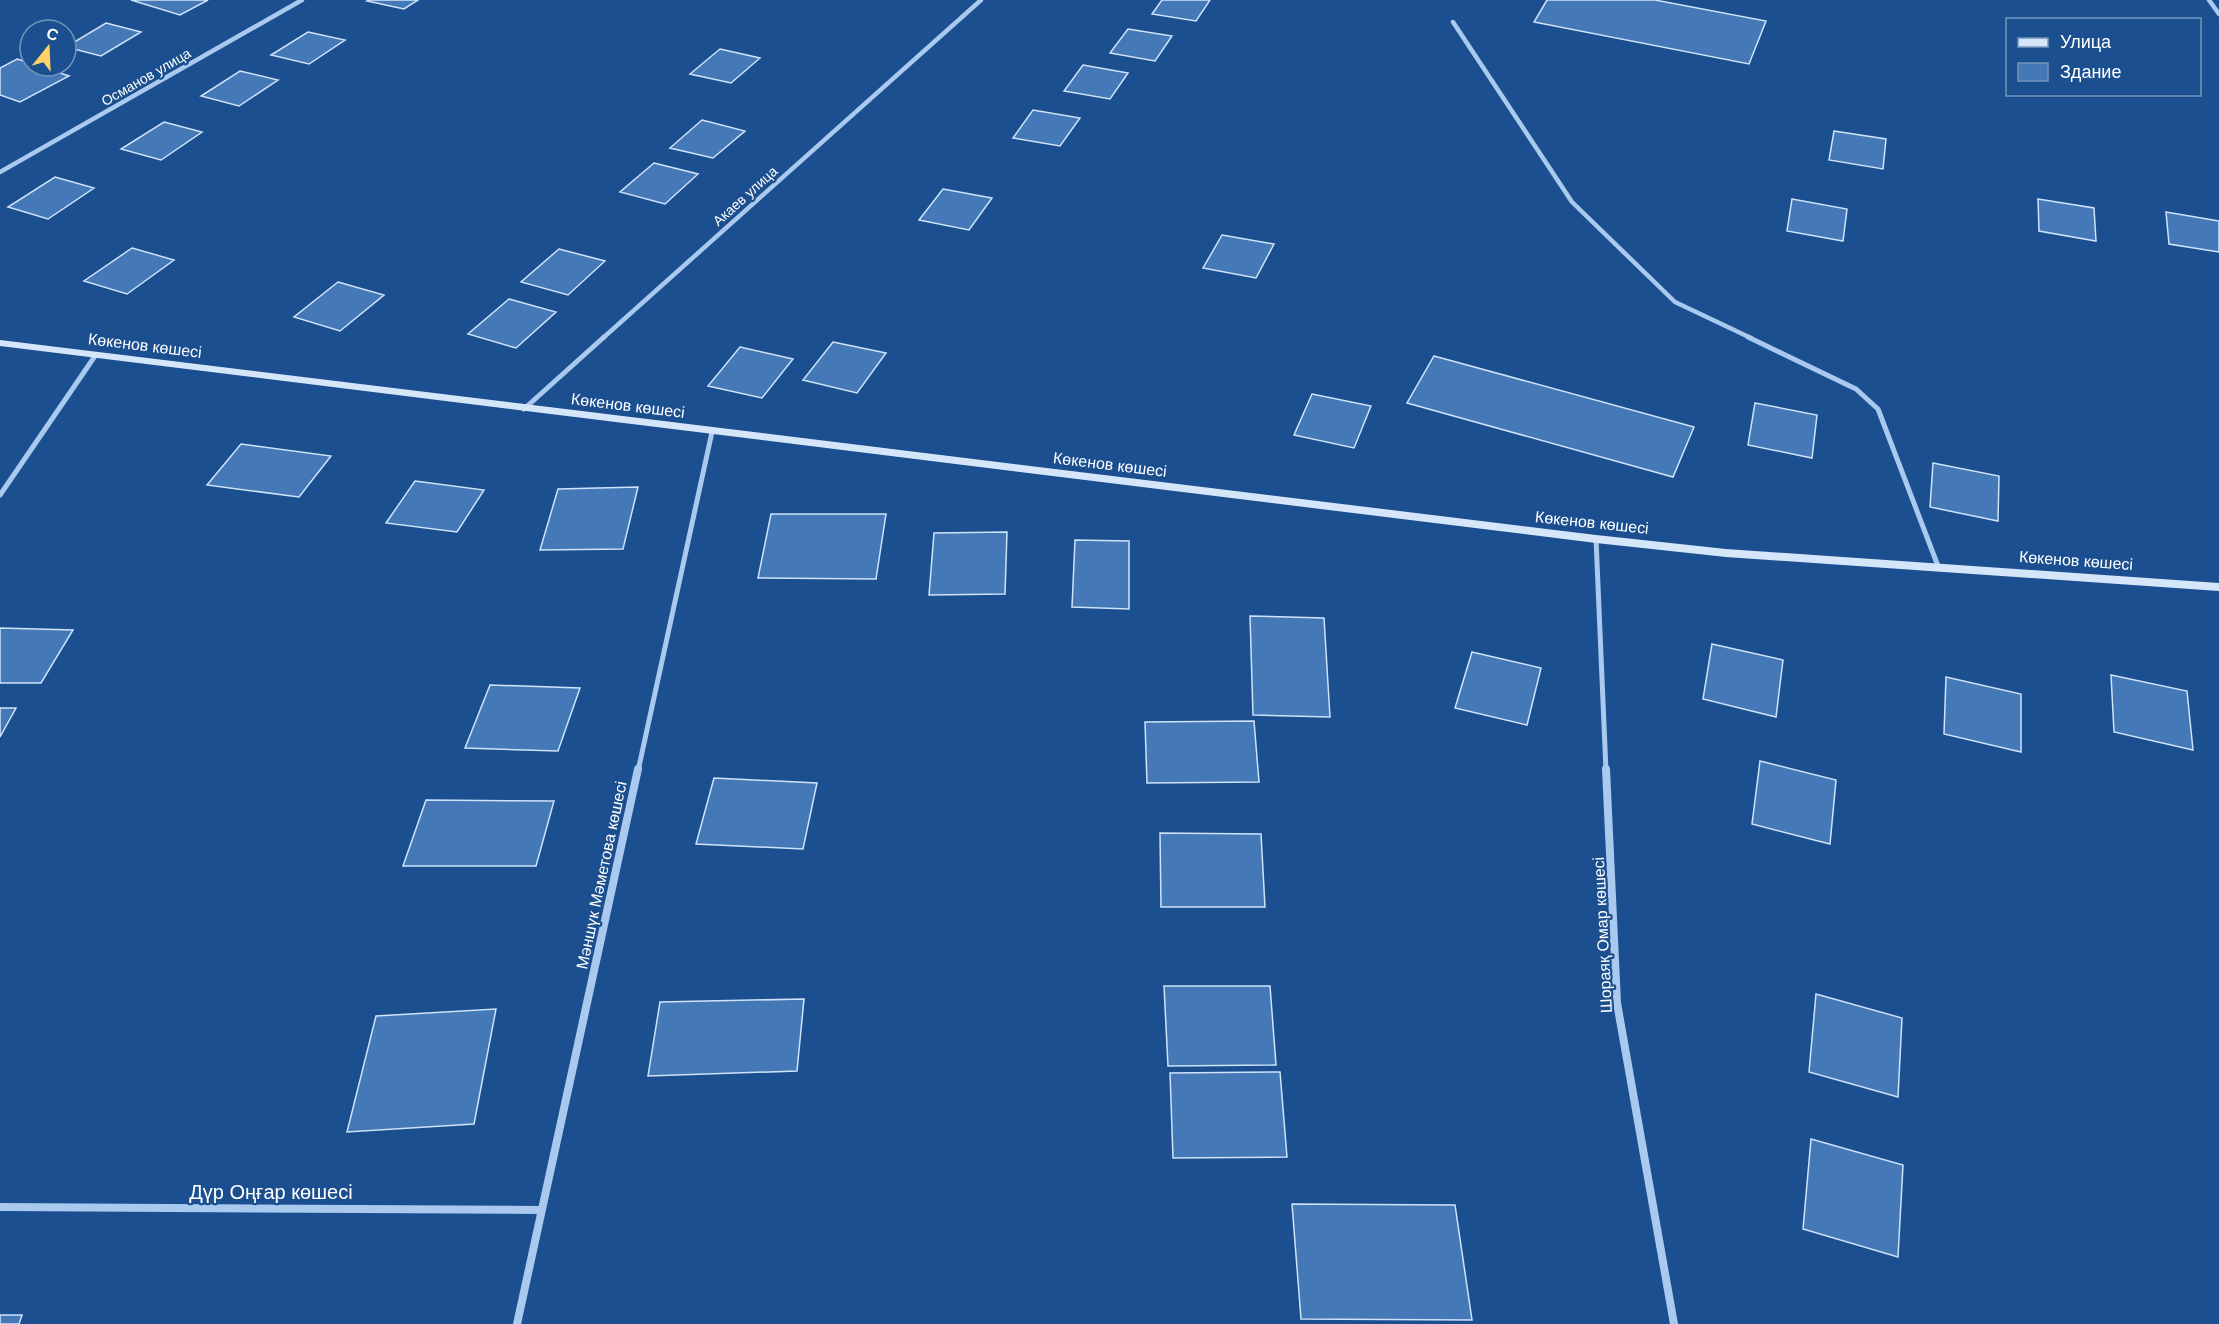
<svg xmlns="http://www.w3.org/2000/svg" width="2219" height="1324" font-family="Arial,sans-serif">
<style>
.building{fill:#4478b7;stroke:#cfe3fa;stroke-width:1.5}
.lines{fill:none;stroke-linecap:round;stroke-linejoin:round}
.street-far2{stroke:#a9c9ee;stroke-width:4.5}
.street-far1{stroke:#a9c9ee;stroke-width:5}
.street{stroke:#a9c9ee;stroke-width:8}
.secondary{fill:#d6e6fa;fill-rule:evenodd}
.labels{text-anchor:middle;stroke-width:4.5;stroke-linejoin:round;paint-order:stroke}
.far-street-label{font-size:14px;fill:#fff;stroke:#1b4f8f}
.street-label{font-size:16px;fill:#fff;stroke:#1b4f8f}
.near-street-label{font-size:20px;fill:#fff;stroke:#1b4f8f}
</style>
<rect width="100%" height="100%" fill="#1b4f8f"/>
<path class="building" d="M131 0H208L180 15Z
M369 0H418L404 9 367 1Z
M1162 0H1210L1196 21 1152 14Z
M1547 0H1655L1766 21 1749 64 1534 22Z
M106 23 141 32 101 56 66 47Z
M1128 29 1172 36 1155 61 1110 53Z
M308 32 345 40 309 64 271 55Z
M720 49 760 58 731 83 690 74Z
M17 59 30 63V66H39L69 76 20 102 0 95V68Z
M1083 65 1128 73 1110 99 1064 91Z
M240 71 278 80 239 106 201 96Z
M1033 110 1080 118 1060 146 1013 138Z
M702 120 745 131 713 158 670 148Z
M164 122 202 132 161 160 121 149Z
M1834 131 1886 139 1883 169 1829 160Z
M654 163 698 174 665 204 620 192Z
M55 177 94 188 48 219 8 207Z
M943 189 992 198 969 230 919 220Z
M1792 199 1847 209 1843 241 1787 231Z
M2038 199 2094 208 2096 241 2039 231Z
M2166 212 2219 221V252L2169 244Z
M1222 235 1274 244 1256 278 1203 268Z
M132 248 174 260 127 294 84 281Z
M559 249 605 261 568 295 521 282Z
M338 282 384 295 340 331 294 317Z
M509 299 556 312 516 348 468 334Z
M833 342 886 353 857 393 803 380Z
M740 347 793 359 762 398 708 386Z
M1434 356 1694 427 1673 477 1407 403Z
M1312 394 1371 406 1354 448 1294 435Z
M1755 403 1817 415 1812 458 1748 445Z
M241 444 331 456 299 497 207 485Z
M1933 463 1999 476 1998 521 1930 507Z
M415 481 484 490 457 532 386 523Z
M638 487 623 549 540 550 558 489Z
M771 514H886L876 579 758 578Z
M1007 532 1005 594 929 595 934 533Z
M1075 540 1129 541V609L1072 607Z
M1250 616 1324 618 1330 717 1253 715Z
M0 628 73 630 41 683H0Z
M1712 644 1783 660 1776 717 1703 699Z
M1472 652 1541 668 1527 725 1455 708Z
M2111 675 2187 691 2193 750 2114 732Z
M1946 677 2021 694V752L1944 734Z
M490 685 580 688 558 751 465 748Z
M0 708H16L0 737Z
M1254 721 1259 782 1147 783 1145 722Z
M1760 761 1836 780 1830 844 1752 824Z
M714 778 817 783 803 849 696 844Z
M426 800 554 801 536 866H403Z
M1160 833 1261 834 1265 907H1161Z
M1164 986H1270L1276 1065 1168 1066Z
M1816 994 1902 1018 1898 1097 1809 1072Z
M804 999 797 1071 648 1076 660 1002Z
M496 1009 474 1124 347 1132 376 1016Z
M1280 1072 1287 1157 1173 1158 1170 1073Z
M1811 1139 1903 1165 1898 1257 1803 1229Z
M1292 1204 1455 1205 1472 1320 1301 1319Z
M0 1315H22L19 1324H0Z"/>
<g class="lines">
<path class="street-far2" d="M2209 0 2219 14
M1453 22 1572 202 1675 302 1751 338
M0 172 302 0
M603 338 981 0"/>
<path class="street-far1" d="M1748 337 1856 389 1878 409 1938 566
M524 409 604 337
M0 495 95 356
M1596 539 1606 771
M638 771 712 432"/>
<path class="street" d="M1606 769 1617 1003 1674 1324
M0 1207 541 1210
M517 1324 638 769"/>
<path class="secondary" d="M0 340 1596 535 1726 549 2219 583V591L1726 557 1596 543 0 346Z"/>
</g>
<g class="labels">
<g class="far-street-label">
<text transform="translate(146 77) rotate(-30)" y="5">Османов улица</text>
<text transform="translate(745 196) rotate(-42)" y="5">Акаев улица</text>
</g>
<g class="street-label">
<text transform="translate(145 345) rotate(7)" y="6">Көкенов көшесі</text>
<text transform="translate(628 405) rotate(7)" y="6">Көкенов көшесі</text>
<text transform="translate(1110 464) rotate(7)" y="6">Көкенов көшесі</text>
<text transform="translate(1592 522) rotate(6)" y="6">Көкенов көшесі</text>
<text transform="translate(2076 560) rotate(4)" y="6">Көкенов көшесі</text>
<text transform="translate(601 875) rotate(-78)" y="6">Мәншүк Мәметова көшесі</text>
<text transform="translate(1602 935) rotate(-93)" y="6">Шораяқ Омар көшесі</text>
</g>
<g class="near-street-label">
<text x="271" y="1199">Дүр Оңғар көшесі</text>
</g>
</g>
<rect x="2006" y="18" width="195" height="78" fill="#1b4f8f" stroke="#7695bc" stroke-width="1.5"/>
<rect x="2018" y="38" width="30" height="9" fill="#d6e6fa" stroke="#7695bc" stroke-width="1.5"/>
<text x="2060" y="48" font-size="18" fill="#ffffff">Улица</text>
<rect x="2018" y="63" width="30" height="18" fill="#4478b7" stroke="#7695bc" stroke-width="1.5"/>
<text x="2060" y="78" font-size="18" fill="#ffffff">Здание</text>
<g transform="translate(48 48) rotate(18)"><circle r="28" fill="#1b4f8f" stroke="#7695bc" stroke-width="1.5"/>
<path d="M0-4.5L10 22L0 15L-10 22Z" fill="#ffd166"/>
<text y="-9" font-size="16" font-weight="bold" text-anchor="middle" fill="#ffffff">С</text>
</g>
</svg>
